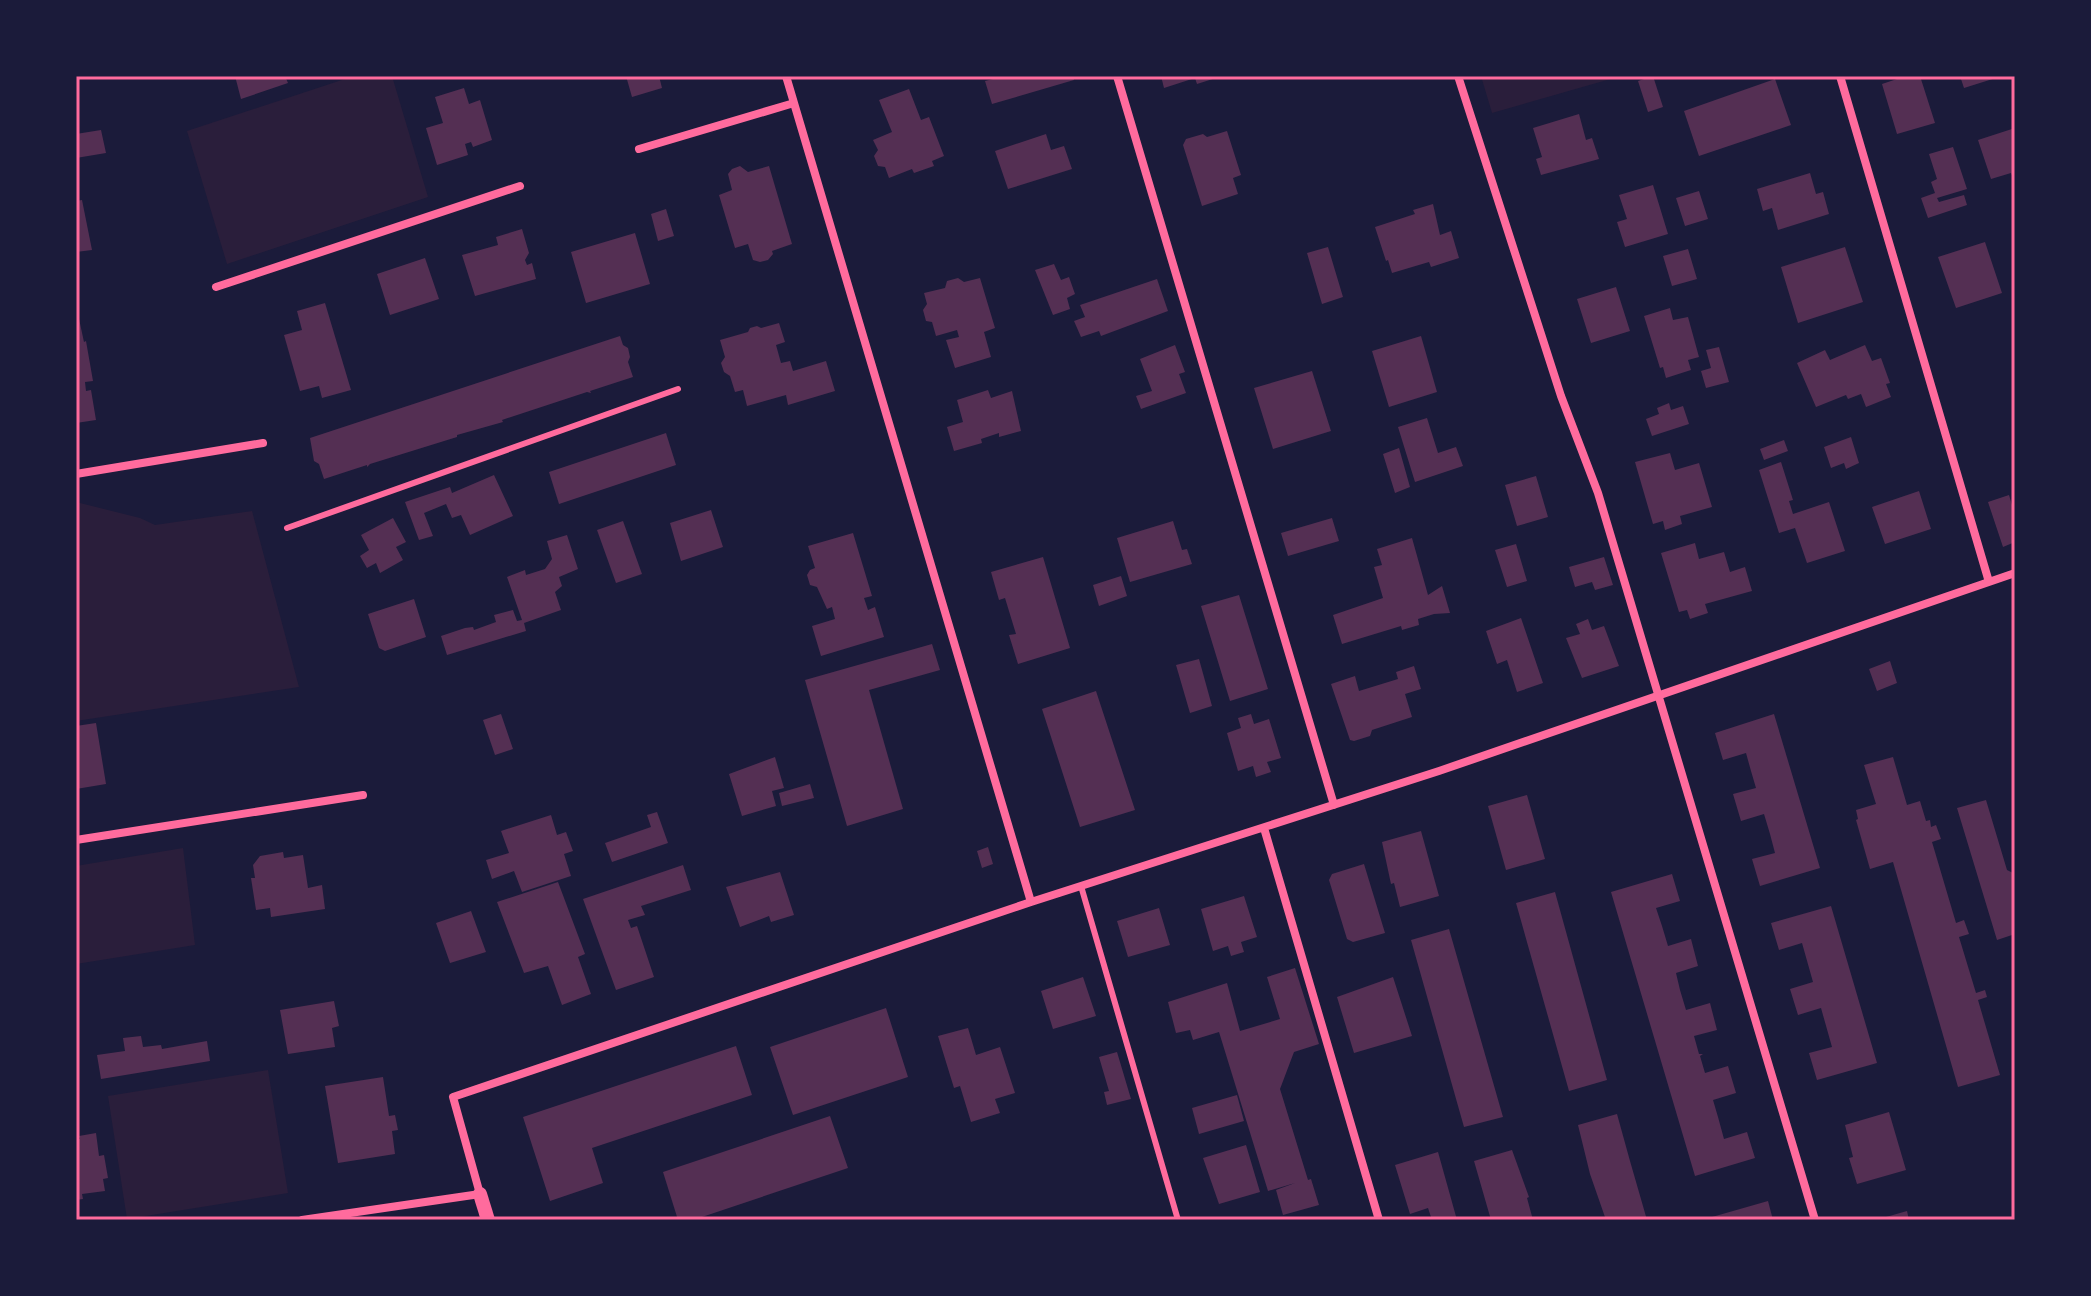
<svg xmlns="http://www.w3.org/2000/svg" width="2091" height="1296" font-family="Inter,sans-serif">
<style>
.green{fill:#2a1e3b}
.building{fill:#542f53}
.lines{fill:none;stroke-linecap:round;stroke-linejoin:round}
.service{stroke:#ff6b9d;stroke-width:6}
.minor{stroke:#ff6b9d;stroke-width:8}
.tertiary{stroke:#ff6b9d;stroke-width:14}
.neatline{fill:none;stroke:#ff6b9d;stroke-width:3}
</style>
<rect width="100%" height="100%" fill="#1b1b3a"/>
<path class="green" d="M354 76H392L428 197 227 264 187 131Z
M1481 76H1621L1492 113Z
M76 502 140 518 155 525 252 511 299 687 76 721Z
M183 848 195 945 76 964V866Z
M268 1070 288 1193 127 1219 108 1096Z"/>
<path class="building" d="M235 76H285L288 83 241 99Z
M626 76H659L662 88 632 97Z
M992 76H1073L1074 80 992 104 985 81 993 79Z
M1161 76H1219V77L1197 84 1195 78 1164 88Z
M1653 76 1663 107 1648 112 1638 81Z
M1906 76H1920L1935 123 1897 134 1882 84Z
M1960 76H1998L1999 77 1964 88Z
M1775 79 1791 125 1699 156 1684 111Z
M464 88 469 104 480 100 492 140 473 147 471 142 465 144 468 155 437 165 426 128 443 123 435 97Z
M909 89 921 120 929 117 944 156 932 161 934 166 914 173 912 169 889 178 885 167 878 166 874 156 878 150 873 140 892 132 879 100Z
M1579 114 1586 140 1592 138 1599 159 1541 175 1536 159 1542 157 1533 128Z
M2015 128V183L2011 173 1991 179 1978 140Z
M101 130 106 153 76 158V134Z
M1227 131 1241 175 1233 178 1238 194 1202 206 1183 145 1186 139 1203 134 1207 137Z
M1046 134 1051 150 1064 146 1072 169 1008 189 995 151Z
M1953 147 1967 189 1937 198 1939 202 1964 195 1967 205 1928 218 1921 198 1935 193 1931 182 1937 179 1929 154Z
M740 166 748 172 769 166 792 244 772 251 773 254 768 260 760 262 753 260 748 244 735 248 719 195 732 190 728 174 732 169Z
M1810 173 1816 194 1823 192 1829 214 1778 230 1772 208 1763 211 1757 189Z
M1653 185 1668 234 1625 247 1617 222 1627 219 1619 195Z
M1699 191 1708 219 1685 226 1676 198Z
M82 200 92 250 76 252V201Z
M1433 204 1440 235 1451 231 1459 258 1431 267 1429 262 1392 273 1388 260 1386 261 1375 227 1415 214 1413 210Z
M666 209 674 236 658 241 651 214Z
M522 229 529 253 525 260 527 265 532 263 536 279 475 296 462 255 498 245 496 237Z
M635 233 650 284 586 303 571 252Z
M1985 242 2002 293 1956 308 1938 257Z
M1328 247 1343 297 1322 304 1307 253Z
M1845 247 1863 302 1798 323 1781 267Z
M1688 249 1697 279 1672 286 1663 256Z
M425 258 439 299 390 315 377 274Z
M1054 264 1061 280 1069 277 1075 294 1067 298 1070 309 1053 315 1035 270Z
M958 278 964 282 980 278 995 328 984 332 991 357 955 368 946 340 959 337 957 330 936 336 932 322 926 321 923 310 927 304 924 293 945 288 947 281Z
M1157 279 1168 311 1101 336 1099 331 1081 337 1074 321 1085 317 1080 305Z
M1616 287 1630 331 1591 343 1577 299Z
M325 303 351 390 322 398 319 386 300 391 284 335 302 330 297 311Z
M76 305 84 342 86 341 93 381 85 382 86 391 91 390 96 420 76 423Z
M1670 308 1673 320 1688 317 1699 357 1688 360 1691 370 1666 378 1663 367 1660 368 1644 316Z
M779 323 785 342 776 345 781 363 790 361 793 371 826 361 835 391 788 405 786 395 747 406 743 390 735 392 730 376 724 372 721 363 725 357 720 340 748 332 750 328 757 326 761 328Z
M620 336 623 345 628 348 630 357 628 362 633 377 590 391 591 393 587 392 502 420 503 422 457 435V437L370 464 367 467V465L324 479 319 464 314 461 310 438Z
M1421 336 1437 392 1389 407 1372 351Z
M1175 345 1185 372 1179 374 1186 393 1141 409 1136 396 1152 391 1140 359Z
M1865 345 1872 361 1881 358 1890 383 1886 384 1891 397 1866 407 1861 394 1848 399 1846 395 1816 407 1797 363 1825 350 1830 360Z
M1719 347 1729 382 1706 388 1701 371 1711 368 1706 350Z
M1312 371 1331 431 1273 449 1254 388Z
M988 390 991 398 1012 391 1021 431 999 437V433L981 439 982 443 954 451 947 427 963 422 957 400Z
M1669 403 1671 410 1683 406 1689 424 1652 436 1646 419 1659 414 1657 408Z
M1427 418 1438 453 1456 447 1463 466 1415 482 1398 427Z
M666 433 676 465 559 504 549 472Z
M1851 437 1859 463 1846 469 1844 463 1831 468 1824 447Z
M1784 440 1788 451 1764 460 1760 449Z
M1399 448 1410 487 1395 493 1383 454Z
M1670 453 1675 470 1699 463 1712 507 1680 516 1682 524 1665 530 1663 521 1653 524 1635 462Z
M1781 462 1793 500 1789 501 1793 514 1829 502 1845 551 1807 563 1795 528 1779 533 1759 470Z
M494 475 513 516 470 535 461 515 452 518 446 504 424 513 433 536 419 540 405 502 450 487 452 493Z
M1536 476 1548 517 1517 526 1505 485Z
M1919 491 1931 529 1885 544 1872 507Z
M2009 495 2015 515V542L2003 547 1988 502Z
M711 510 723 547 681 561 670 523Z
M393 518 406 542 396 547 403 560 380 573 376 563 367 568 360 556 369 550 361 535Z
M1332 518 1339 541 1288 556 1281 533Z
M623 521 642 574 616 583 597 530Z
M1173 521 1182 550 1187 549 1192 564 1130 582 1117 538Z
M853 533 872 596 864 598 868 610 875 607 884 637 821 656 812 626 835 619 832 607 827 609 817 587 810 585 807 575 810 570 815 568 808 546Z
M567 535 578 569 559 577 562 586 555 592 561 610 524 623 526 631 447 655 441 636 465 628 473 627 474 630 496 622 494 615 513 610 517 621 522 620 507 577 525 570 526 575 545 569 552 559 547 541Z
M1412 538 1428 595 1442 586 1450 613 1434 614 1418 619 1419 625 1402 630 1401 626 1342 644 1333 615 1383 598 1374 567 1382 565 1377 549Z
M1695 543 1699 559 1724 552 1730 572 1745 567 1752 591 1705 604 1708 613 1690 619 1687 610 1679 612 1661 553Z
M1516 544 1527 581 1507 587 1495 550Z
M1043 557 1070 648 1018 664 1009 635 1016 634 1005 598 999 600 991 572Z
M1604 557 1613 585 1595 590 1592 582 1575 587 1569 567Z
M1121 576 1127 596 1099 606 1093 585Z
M1239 595 1268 689 1230 701 1201 606Z
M414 599 426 637 385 651 379 648 368 614Z
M1521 618 1543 683 1517 692 1507 660 1497 664 1486 631Z
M1588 619 1592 630 1604 626 1619 666 1582 678 1566 638 1580 634 1576 624Z
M932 644 940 670 869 690 903 809 847 826 805 680Z
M1199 659 1212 706 1190 713 1176 665Z
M1890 661 1897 683 1877 691 1869 669Z
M1414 666 1421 689 1405 694 1412 717 1372 730 1370 736 1354 741 1350 740 1331 684 1355 676 1359 691 1398 679 1396 672Z
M1096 691 1135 810 1080 827 1042 709Z
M501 714 513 749 495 755 483 720Z
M1251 714 1254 724 1269 719 1281 758 1267 762 1271 772 1256 777 1253 766 1238 771 1227 733 1241 728 1238 718Z
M1774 714 1820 868 1760 886 1752 859 1775 853 1770 834 1764 814 1741 821 1733 794 1756 788 1751 771 1746 753 1723 760 1715 733Z
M96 723 106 784 76 789V726Z
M775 757 784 788 772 791 776 806 742 816 729 774Z
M1893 757 1907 805 1920 801 1926 821 1930 820 1931 827 1936 825 1941 839 1932 842 1956 923 1964 920 1969 934 1959 937 1976 993 1985 990 1987 997 1978 1000 2000 1075 1958 1087 1893 862 1870 869 1856 820 1858 819 1856 810 1876 804 1864 765Z
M810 784 814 798 782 806 779 793Z
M1527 795 1545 859 1506 870 1488 806Z
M1986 800 2007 870 2015 874V934L1997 940 1957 808Z
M657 812 668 843 612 862 605 843 651 827 647 815Z
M551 815 557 835 566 832 573 851 564 854 571 876 522 892 514 871 492 879 486 860 509 853 501 831Z
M1421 831 1439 896 1400 907 1394 883 1391 884 1382 842Z
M988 847 993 864 982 868 977 851Z
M283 852 284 858 303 855 308 888 322 885 325 909 271 917 270 908 256 910 251 878H255L253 865 260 856Z
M1364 864 1385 933 1353 942 1347 939 1329 880 1332 874Z
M683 865 691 890 641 906 645 915 628 920 631 928 637 926 654 977 616 990 583 899Z
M780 872 794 915 771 922 769 916 740 927 726 887Z
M1672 874 1680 901 1656 908 1662 926 1668 946 1691 939 1698 966 1676 973 1680 990 1686 1010 1710 1003 1717 1030 1694 1036 1699 1054H1703L1700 1056 1705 1073 1728 1066 1736 1093 1713 1100 1718 1117 1724 1139 1747 1132 1755 1158 1695 1176 1611 892Z
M558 882 585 954 578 957 591 994 562 1005 548 966 524 973 497 902Z
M1555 892 1607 1080 1569 1091 1516 903Z
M1244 896 1257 937 1241 942 1244 952 1231 956 1228 946 1213 951 1201 909Z
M1831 906 1877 1063 1817 1080 1809 1053 1832 1047 1821 1008 1798 1015 1790 989 1813 982 1802 943 1779 950 1771 923Z
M1159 908 1170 945 1128 957 1117 921Z
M471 911 486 952 450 963 436 923Z
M1449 929 1503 1117 1464 1127 1411 940Z
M1295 968 1319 1044 1294 1052 1280 1089 1308 1180 1311 1179 1319 1205 1283 1215 1276 1190 1295 1183 1268 1191 1219 1032 1193 1040 1190 1030 1176 1033 1168 1002 1227 983 1240 1031 1280 1019 1267 977Z
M1083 977 1096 1016 1053 1029 1041 991Z
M1393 977 1412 1036 1354 1053 1337 997Z
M334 1001 339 1026 332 1028 335 1047 288 1054 280 1010Z
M886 1008 908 1077 793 1115 770 1047Z
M968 1028 976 1055 1000 1047 1015 1093 995 1099 1000 1113 971 1122 960 1086 954 1088 938 1036Z
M141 1036 143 1047 161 1045 162 1049 207 1041 210 1061 101 1079 97 1055 125 1051 123 1038Z
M736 1046 752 1095 592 1148 603 1183 550 1201 523 1117Z
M1117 1052 1131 1099 1107 1105 1104 1092 1109 1091 1099 1057Z
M383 1077 389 1116 395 1115 398 1130 392 1131 395 1154 338 1163 325 1086Z
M1237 1095 1244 1121 1199 1134 1192 1108Z
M1889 1112 1906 1170 1857 1184 1849 1158 1853 1157 1845 1125Z
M1617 1114 1630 1161 1647 1220H1606L1590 1174 1578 1125Z
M830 1116 848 1168 693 1220H678L663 1172Z
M96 1133 99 1156 104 1155 108 1178 103 1179 105 1191 82 1194 83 1199 76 1200V1139H80L79 1136Z
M1246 1145 1260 1192 1219 1204 1203 1158Z
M1512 1150 1529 1197 1527 1198 1533 1220H1491L1474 1161Z
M1438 1152 1457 1220H1432L1428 1208 1410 1214 1395 1165Z
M1768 1201 1773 1220H1705V1219Z
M1907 1211 1909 1220H1879V1219Z"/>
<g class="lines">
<path class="service" d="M287 528 678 389
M1081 886 1178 1220"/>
<path class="minor" d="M786 76 1031 902
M1117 76 1334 805
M1458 76 1561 396 1598 493 1815 1220
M1840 76 1989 582
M639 149 794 103
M216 287 520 186
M76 474 263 443
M1264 828 1379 1220
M76 840 363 795
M302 1220 480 1194 453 1097 1031 902 1439 771 2015 573"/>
<path class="tertiary" d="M480 1194 488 1220"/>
</g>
<rect width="2091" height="1296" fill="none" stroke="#1b1b3a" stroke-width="156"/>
<rect x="78" y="78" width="1935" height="1140" class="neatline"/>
</svg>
